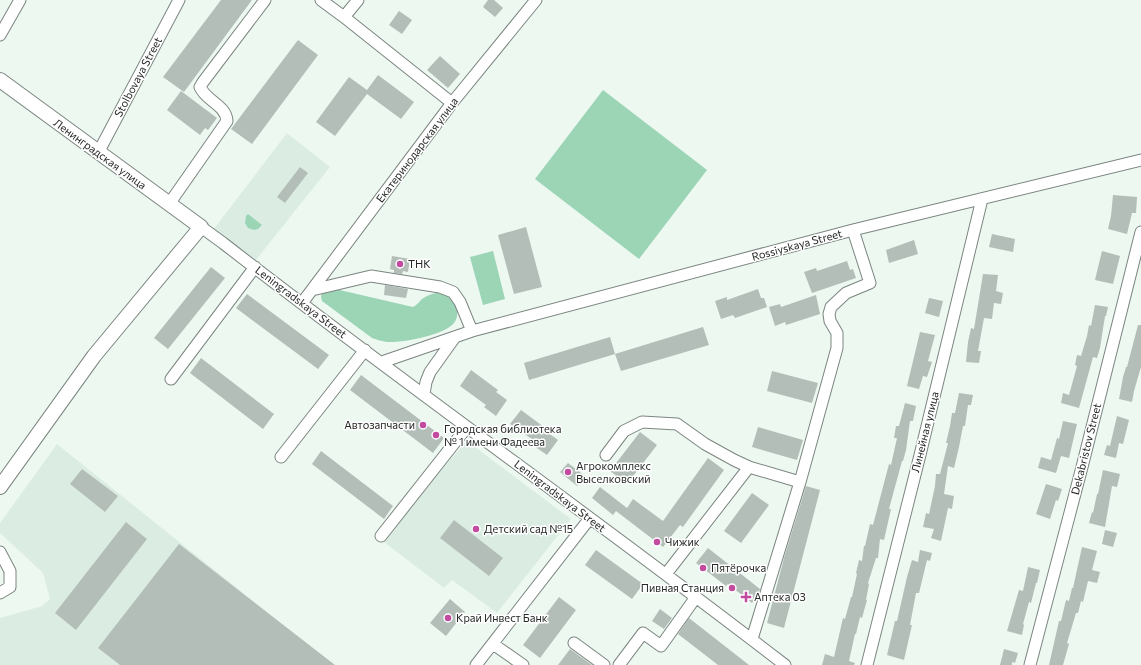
<svg xmlns="http://www.w3.org/2000/svg" width="1141" height="665" font-family="Commissioner,sans-serif">
<style>
.built{fill:#dbede3}
.green{fill:#9cd4b6}
.building{fill:#b4beb8}
.lines{fill:none;stroke-linecap:round;stroke-linejoin:round}
.minor-casing{stroke:#7c8580;stroke-width:13}
.major-casing{stroke:#7c8580;stroke-width:16}
.minor{stroke:#fff;stroke-width:11}
.major{stroke:#fff;stroke-width:14}
.poi-dot{fill:#c24ba0;stroke:#fff;stroke-width:1.5}
.labels{text-anchor:middle;stroke-width:3;stroke-linejoin:round;paint-order:stroke}
.street-label{font-size:11px;fill:#242825;stroke:#fff}
.poi-label{font-size:11px;fill:#242825;stroke:#fff;text-anchor:start}
</style>
<rect width="100%" height="100%" fill="#edf8f1"/>
<path class="built" d="M287 133 330 167 252 265 210 234Z
M467 441 571 519 497 613 452 580 444 588 380 539Z
M57 444 333 665H0V618L42 606 50 599 43 573 0 533V523Z"/>
<path class="green" d="M603 90 707 170 639 259 535 179Z
M248 214 262 225 258 229 254 230 248 228 245 223 246 216Z
M493 251 505 299 483 305 470 257Z
M331 288 413 307C417 305 419 302 422 299 426 296 431 294 436 293 439 293 442 292 445 293 457 295 461 314 454 323 445 335 402 343 387 342 382 341 377 340 372 338L322 301 321 297 322 291Z"/>
<path class="building" d="M221 0H252L184 92 163 77Z
M488 0H494L503 8 495 17 483 7Z
M399 11 412 20 402 34 389 25Z
M298 40 318 55 252 144 231 129Z
M440 56 460 74 448 88 427 70Z
M378 75 414 102 401 119 367 94 335 136 316 122 349 77 367 90Z
M181 91 217 118 208 130 205 128 200 135 167 110Z
M300 167 308 173 285 203 277 197Z
M1113 195 1137 197 1136 213H1132L1127 234 1108 229 1111 216Z
M526 227 542 287 514 294 498 235Z
M992 234 1015 239 1013 252 989 247Z
M914 240 918 254 889 263 886 250Z
M1102 251 1120 256 1113 284 1095 280Z
M392 256 410 259 408 272 403 271 402 274 394 273V270L390 269Z
M847 261 850 270 853 269 856 278 812 293 804 272 816 268 817 271Z
M211 267 225 278 168 349 154 338Z
M983 274 998 275 996 291 1003 293 1001 304 994 303 992 319 984 318 978 351H981L979 363 966 362 968 342 971 328 974 329Z
M385 285 408 289 406 298 384 295Z
M758 289 761 298H764L767 307 735 318 733 315 721 319 715 301 727 297V300Z
M247 294 329 355 318 369 236 308Z
M816 295 820 314 786 325 785 322 775 326 769 307 780 304 781 307Z
M929 298 943 301 939 317 925 313Z
M1095 305 1108 307 1106 316H1105L1100 348 1097 358 1093 357 1079 408 1061 403 1063 393 1069 395 1077 366 1075 365 1077 355 1081 356 1087 336 1089 325 1091 326Z
M1138 325H1141V367L1134 391 1132 402 1119 399 1123 377 1126 367H1127Z
M703 327 709 345 621 371 615 354Z
M920 332 935 335 928 361 932 362 927 377 923 376 919 389 907 386Z
M610 337 615 354 529 380 524 363Z
M201 358 274 414 263 429 190 373Z
M471 370 498 390 496 392 507 400 496 416 484 407 486 405 460 386Z
M772 371 818 383 812 403 767 391Z
M361 375 444 438 433 453 350 390Z
M959 393 973 395 971 405H968L965 426H963L959 447 954 468 948 466 944 494 954 496 952 509 948 508 941 541 931 538 934 529 923 527 926 513 929 514 935 486 936 474H940L948 443H946L950 426 952 413H955Z
M905 403 916 406 913 421H910L906 450 903 461H902L889 509H891L884 540 880 539 878 558H876L868 583 869 584 866 600H867L862 618 860 617 856 634H855L849 661 855 663 854 665H822L825 654 834 657 843 618 845 619 851 597H852L857 574 856 573 859 560 862 561 864 546H865L870 524 873 525 889 464 891 465 897 438H894L896 426H899Z
M521 410 548 430 547 432 558 440 547 455 534 446 536 442 510 424Z
M1117 416 1129 420 1123 444 1119 443 1116 458 1104 455 1107 445 1110 446Z
M1063 421 1077 424 1069 458 1061 456 1056 473 1038 468 1041 457 1051 460 1057 438 1059 439Z
M758 427 803 440 797 460 752 447Z
M640 432 657 445 627 484 610 471Z
M321 451 393 506 384 519 312 464Z
M708 458 724 470 683 527 680 525 663 547 616 511 613 515 592 498 600 487 627 508 633 499 663 521Z
M568 463 585 476 577 486 560 472Z
M82 469 118 496 105 512 70 484Z
M1103 470 1120 474 1117 487 1112 486 1105 527 1089 523 1092 512 1093 513 1097 494H1098Z
M1046 484 1062 489 1058 501 1056 500 1050 519 1036 514Z
M806 486 820 490 784 628 767 623 784 558Z
M752 493 769 505 741 543 724 531Z
M454 520 503 558 489 576 440 538Z
M126 522 147 539 76 630 55 613Z
M1105 530 1117 533 1113 547 1102 544Z
M179 544 335 665H120L98 648Z
M1082 547 1097 551 1092 570 1100 572 1097 583 1088 581 1083 602 1081 601 1078 613H1076L1067 643 1069 644 1063 665H1049L1059 621H1061L1066 600 1069 601 1072 588H1073Z
M708 548 760 589 758 595 752 603 728 584 726 586 696 563Z
M596 550 643 584 632 599 585 565Z
M920 550 932 553 930 561 927 560 919 593H916L910 625H912L904 660 887 655 895 621H897L907 577 912 560 918 562Z
M1028 567 1040 570 1037 583H1036L1031 603 1029 602 1023 624 1024 625 1022 635 1007 631 1019 590 1023 591Z
M559 597 576 610 540 658 523 645Z
M450 599 465 612 446 636 430 623Z
M660 609 672 618 664 629 652 621Z
M689 618 749 665H718L678 634Z
M570 649 592 665H558Z
M1004 649 1018 653 1015 663 1012 662V665H1000Z"/>
<g class="lines">
<defs>
<path id="minor" d="M321 0 344 17 452 103
M344 17 358 0
M0 35 20 0
M98 153 179 0
M169 204 227 121C226 105 206 101 200 87L203 82 265 0
M201 227 223 243C408 387 600 522 785 665
M312 290 371 276 440 287 453 292 460 302 472 331
M302 303 452 103 536 0
M382 362 472 331 853 230 1141 160
M171 379 255 267
M424 394 426 382 430 372 455 337
M606 455 624 431 642 422 677 424 705 444 734 460 749 467 800 482
M281 457 365 350
M381 536 467 427
M0 552 10 571V587L0 593
M666 574 749 467
M752 639 800 482 837 348V333L830 321 829 314 831 307 846 293 870 283 853 230
M574 643 604 665
M493 644 523 665
M476 665 590 518
M619 665 643 633 661 646 696 597
M867 665 920 455 982 199
M1030 665 1082 467 1141 232"/>
<path id="major" d="M0 80 201 227 94 356 0 487"/>
</defs>
<use href="#minor" class="minor-casing"/>
<use href="#major" class="major-casing"/>
<use href="#minor" class="minor"/>
<use href="#major" class="major"/>
</g>
<g class="poi-dot">
<circle cx="400" cy="264" r="4"/>
<circle cx="423" cy="425" r="4"/>
<circle cx="436" cy="435" r="4"/>
<circle cx="568" cy="472" r="4"/>
<circle cx="476" cy="529" r="4"/>
<circle cx="657" cy="542" r="4"/>
<circle cx="703" cy="568" r="4"/>
<circle cx="732" cy="588" r="4"/>
<path d="M744 591h4v4h4v4h-4v4h-4v-4h-4v-4h4z"/>
<circle cx="448" cy="618" r="4"/>
</g>
<g class="labels">
<g class="street-label">
<text transform="translate(138 77) rotate(-62)" y="4">Stolbovaya Street</text>
<text transform="translate(417 150) rotate(-53)" y="4">Екатеринодарская улица</text>
<text transform="translate(100 154) rotate(36)" y="4">Ленинградская улица</text>
<text transform="translate(797 245) rotate(-15)" y="4">Rossiyskaya Street</text>
<text transform="translate(301 302) rotate(37)" y="4">Leningradskaya Street</text>
<text transform="translate(925 432) rotate(-76)" y="4">Линейная улица</text>
<text transform="translate(1086 449) rotate(-76)" y="4">Dekabristov Street</text>
<text transform="translate(560 496) rotate(37)" y="4">Leningradskaya Street</text>
</g>
<g class="poi-label">
<text x="408" y="268">ТНК</text>
<text x="415" y="429" text-anchor="end">Автозапчасти</text>
<text x="444" y="433">Городская библиотека<tspan x="444" dy="13">№ 1 имени Фадеева</tspan></text>
<text x="576" y="470">Агрокомплекс<tspan x="576" dy="13">Выселковский</tspan></text>
<text x="484" y="533">Детский сад №15</text>
<text x="665" y="546">Чижик</text>
<text x="711" y="572">Пятёрочка</text>
<text x="724" y="592" text-anchor="end">Пивная Станция</text>
<text x="754" y="601">Аптека 03</text>
<text x="456" y="622">Край Инвест Банк</text>
</g>
</g>
</svg>
